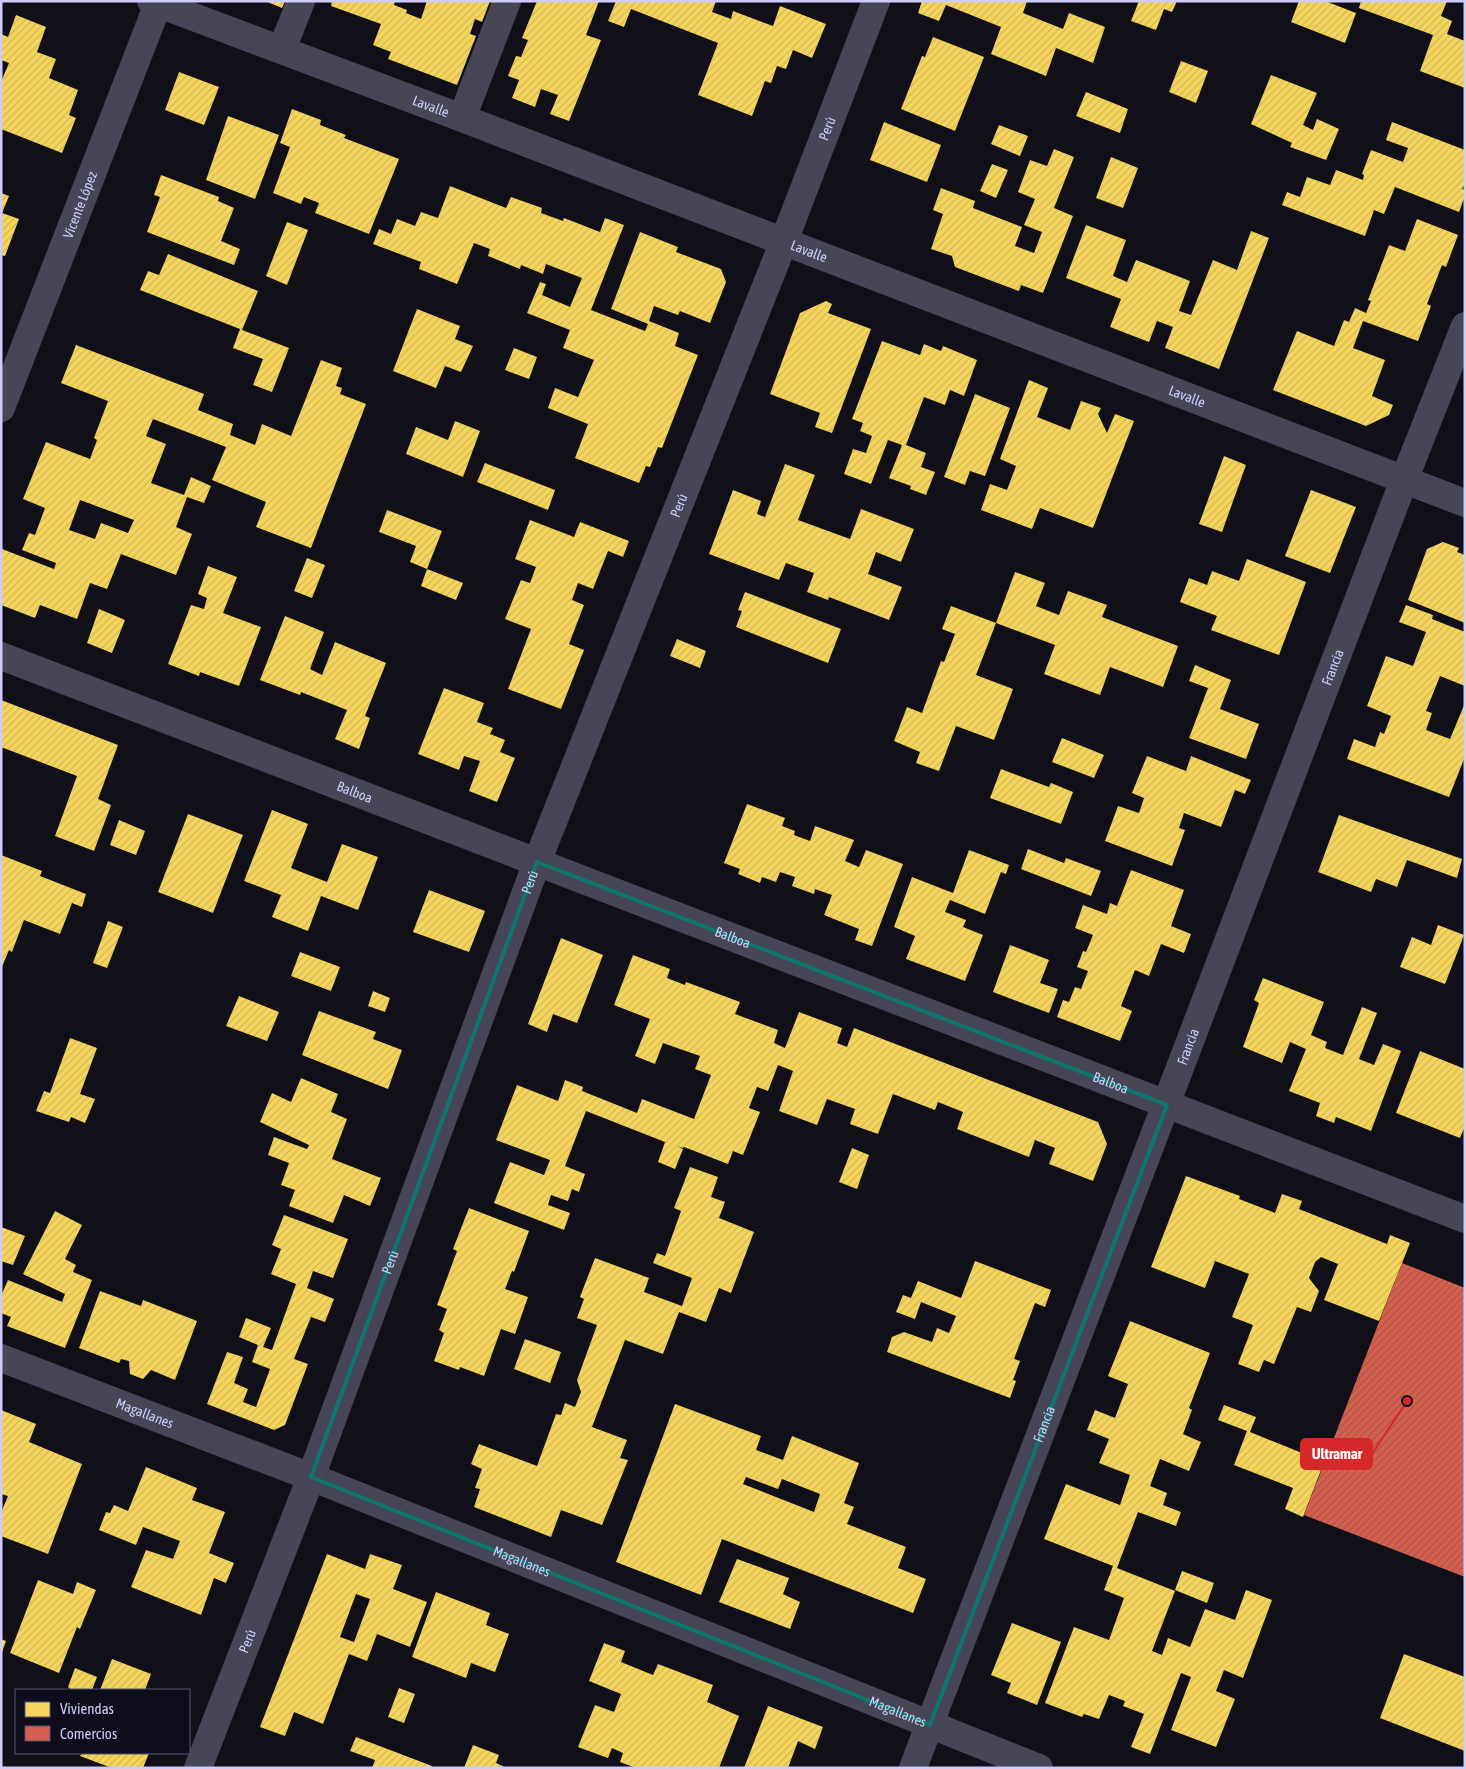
<svg xmlns="http://www.w3.org/2000/svg" width="1466" height="1769" font-family="'Asap Condensed',sans-serif">
<style>
.homes{fill:url(#homes-hatch);fill-rule:evenodd}
.shops{fill:url(#shops-hatch)}
.lines{fill:none;stroke-linecap:round;stroke-linejoin:round}
.street{stroke:#464657;stroke-width:28}
.marked{fill:none;stroke:#0f766e;stroke-width:4;stroke-linejoin:round}
.labels{text-anchor:middle;stroke-width:5;stroke-linejoin:round;paint-order:stroke}
.street-label{font-size:14px;fill:#cfcbfa;stroke:#0e0d1b}
.leader{fill:none;stroke:#d62828;stroke-width:2}
.callout-dot{fill:#d62828;stroke:#0e0d1b;stroke-width:2}
.callout{fill:#d62828;stroke:#d62828;stroke-width:2}
.callout-label{font-size:15px;text-anchor:middle;font-weight:bold;fill:#fff}
</style>
<defs>
<pattern id="homes-hatch" width="6" height="6" patternUnits="userSpaceOnUse" patternTransform="scale(1.25)"><rect width="6" height="6" fill="#f6d55c"/><path d="M-1 1l2-2M0 6l6-6M5 7l2-2" fill="none" stroke="#d1b759"/></pattern>
<pattern id="shops-hatch" width="6" height="6" patternUnits="userSpaceOnUse" patternTransform="scale(1.25)"><rect width="6" height="6" fill="#d6604d"/><path d="M-1 1l2-2M0 6l6-6M5 7l2-2" fill="none" stroke="#a8564c"/></pattern>
</defs>
<rect width="100%" height="100%" fill="#111018"/>
<path class="homes" d="M265 1H285L282 8Z
M332 1H395L394 5 407 10 406 13 421 19 427 1H490L482 22 475 19 470 34 476 36 457 85 388 59 391 52 373 45 381 24 331 6Z
M537 1H599L586 35 601 40 569 121 550 114 558 95 541 89 535 107 512 98 519 80 508 76 516 56 521 57 528 40 522 38Z
M616 1H716L712 12 731 19 733 11 773 26 780 6 826 24 812 58 793 50 786 69 777 66 771 83 765 81 752 116 698 95 718 43 631 9 624 27 608 21Z
M922 1H1027L1023 13 1063 29 1069 13 1105 27 1093 63 1056 48 1046 76 991 54 1001 27 946 5 939 21 918 13Z
M1139 1H1177L1172 12 1164 9 1156 30 1131 21Z
M1299 1H1325L1356 13 1345 43 1291 22Z
M1361 1H1447L1441 16 1452 21 1447 34 1465 41V88L1420 71 1433 35 1359 8Z
M16 15 46 27 37 52 56 59 49 78 78 90 69 115 76 118 62 153 1 129V82L9 63 1 60V34L8 37Z
M933 37 984 57 955 131 901 109 922 56 925 57Z
M1181 61 1208 71 1196 103 1169 92Z
M179 72 219 87 204 125 165 110Z
M1271 75 1317 93 1303 125 1313 130 1317 119 1339 129 1326 160 1290 147 1292 143 1251 124Z
M1086 92 1128 109 1120 133 1076 116Z
M292 109 321 120 320 125 346 135 344 138 399 159 369 234 315 213 319 203 304 197 301 204 273 193 290 147 280 143Z
M228 116 279 135 255 199 206 180Z
M884 122 941 145 927 182 870 160Z
M1392 122 1465 150V183L1462 189 1465 190V196L1459 212 1395 187 1384 214 1374 210 1365 236 1282 205 1287 192 1300 197 1307 177 1330 185 1336 170 1363 180 1364 175 1362 174 1371 150 1403 162 1408 148 1386 140Z
M999 125 1028 136 1020 156 991 144Z
M1054 149 1074 157 1054 208 1073 216 1043 293 1021 285 1019 291 955 267 952 256 931 249 943 214 933 210 941 188 975 201 973 208 1022 227 1015 246 1034 253 1042 232 1024 225 1035 199 1018 192 1030 160 1047 166Z
M1111 157 1138 168 1123 208 1096 198Z
M992 164 1008 170 996 198 980 191Z
M161 175 219 197 218 201 234 208 221 241 240 249 234 265 147 232 160 197 154 195Z
M450 186 506 208 511 197 542 208 541 213 563 221 564 218 600 232 605 218 624 225 591 310 645 331 648 324 611 309 640 232 678 247 676 252 721 269 726 282 710 323 680 311 678 315 654 306 649 321 679 333 675 346 698 355 662 448 658 447 650 467 646 466 639 483 575 458 588 424 548 408 555 388 578 397 594 360 563 348 570 330 527 313 540 282 546 284 542 295 570 307 582 278 546 264 543 274 521 265 520 269 488 256 490 249 474 243 457 284 419 269 421 262 373 244 379 229 391 234 397 219 415 226 421 212 438 218Z
M1 193 9 196 2 213 19 219 5 256 1 255Z
M1417 219 1458 235 1446 267 1442 265 1427 304 1431 306 1418 341 1363 321 1353 348 1385 360 1372 396 1393 405 1389 415 1366 426 1273 390 1297 331 1334 346 1344 320 1349 322 1355 308 1366 313 1371 301 1368 300 1389 245 1405 251Z
M287 222 308 230 287 285 266 276Z
M1086 225 1126 240 1113 276 1127 282 1136 260 1190 281 1179 311 1191 315 1213 260 1237 270 1251 231 1269 238 1219 369 1165 348 1173 327 1157 321 1149 342 1110 327 1121 299 1066 278Z
M168 254 258 291 242 330 289 348 272 392 253 385 263 359 233 348 240 329 140 290 148 271 159 275Z
M826 301 832 304 828 313 871 329 832 433 815 427 820 413 770 394 800 313Z
M417 309 460 326 455 339 473 346 461 372 445 366 436 388 393 371Z
M882 341 920 355 924 344 941 351 943 346 977 360 964 396 950 390 945 405 924 397 906 445 926 453 921 467 935 472 926 495 910 489 911 486 889 478 902 445 888 440 871 484 844 474 853 449 866 453 872 436 860 431 863 423 852 419Z
M76 345 204 394 198 410 233 424 230 435 255 445 262 424 291 436 321 360 342 368 336 386 342 388 340 394 366 404 311 548 256 527 266 502 212 480 226 447 153 419 146 436 166 444 151 483 184 495 191 477 211 486 204 503 187 497 176 527 192 534 176 575 121 554 107 589 90 583 77 619 40 605 35 618 1 605 2 549 54 569 56 563 22 550 29 533 35 535 45 508 23 499 46 442 90 459 97 440 94 438 108 401 61 383ZM80 500 134 520 128 533 101 523 95 539 69 530Z
M514 348 537 357 529 379 505 370Z
M1029 380 1048 388 1037 417 1070 430 1081 401 1101 408 1098 414 1107 433 1115 414 1134 421 1093 528 1040 508 1032 529 981 510 990 484 1007 490 1016 466 1000 459Z
M975 394 1010 408 985 476 970 471 965 485 944 477Z
M455 421 480 431 463 477 406 454 416 427 448 440Z
M1224 456 1246 465 1222 532 1199 524Z
M485 463 555 490 548 510 477 482Z
M785 464 815 475 798 520 850 539 861 509 914 529 901 562 876 552 868 574 902 587 889 620 829 597 828 600 807 592 814 573 786 563 779 580 709 554 733 490 761 501 757 514 765 517Z
M1311 490 1356 507 1330 573 1285 556Z
M387 510 442 531 427 569 410 562 416 546 379 532Z
M530 520 574 537 580 522 629 541 623 557 608 551 593 589 578 583 572 600 584 605 569 644 584 650 561 709 508 689 531 629 505 619 521 580 530 583 536 567 515 559Z
M1443 542 1459 548 1457 552 1465 555V623L1408 600 1427 549Z
M307 558 325 565 312 598 294 591Z
M1247 559 1306 582 1279 655 1211 630 1217 616 1180 602 1189 578 1207 585 1212 571 1239 581Z
M208 566 237 577 223 613 261 627 239 686 200 672 199 676 168 664 191 605 204 609 207 598 198 594Z
M427 569 463 583 456 600 421 586Z
M1015 572 1045 583 1036 606 1059 615 1068 591 1107 605 1102 617 1178 646 1163 687 1110 667 1100 695 1044 674 1055 645 996 623Z
M745 592 841 629 828 663 736 627 742 611 738 610Z
M1406 605 1433 615 1432 619 1465 632V686L1440 676 1426 711 1432 713 1426 730 1450 739 1465 703V759H1464L1449 797 1347 759 1354 739 1375 747 1380 732 1384 734 1391 716 1367 706 1386 656 1413 666 1426 632 1399 622Z
M951 606 996 623 976 675 1013 689 994 740 956 726 939 771 916 763 920 752 894 741 907 707 922 713 941 661 944 662 955 634 942 629Z
M99 609 125 620 112 653 87 643Z
M285 616 324 632 310 669 322 675 335 642 386 663 365 716 370 718 359 749 335 739 347 710 301 692 300 695 260 680Z
M677 639 706 651 700 668 670 656Z
M1195 665 1231 680 1220 709 1259 724 1246 759 1189 738 1208 688 1189 681Z
M444 688 484 703 477 722 493 728 490 734 505 740 500 752 515 758 497 802 469 791 480 761 464 756 459 770 418 754Z
M1 700 118 745 98 799 111 805 94 851 55 836 77 776 1 747Z
M1062 738 1104 755 1094 778 1052 762Z
M1147 756 1186 771 1191 756 1251 780 1245 794 1235 790 1221 827 1184 813 1179 828 1185 830 1172 866 1105 841 1118 806 1139 813 1144 798 1132 793Z
M1001 769 1049 787 1051 783 1073 792 1061 824 990 798Z
M747 804 785 818 782 826 795 831 794 835 810 841 815 826 854 840 845 861 859 867 866 850 903 864 872 946 855 940 859 929 824 915 832 895 815 889 814 894 792 886 795 877 780 872 776 882 762 877 760 883 738 874 740 869 724 863Z
M272 810 308 824 291 868 327 882 342 844 378 857 358 910 321 896 308 931 272 917 281 895 244 881Z
M188 814 243 835 213 913 158 892Z
M1339 815 1462 859 1457 878 1407 860 1397 887 1376 879 1371 892 1318 872Z
M119 820 145 831 136 855 110 845Z
M1028 849 1064 863 1066 858 1101 871 1091 896 1021 869Z
M969 850 1009 865 1006 874 1001 872 985 914 950 900 945 912 966 920 963 927 983 935 965 981 906 959 915 936 894 927 912 877 953 893Z
M1 855 42 871 40 876 86 894 82 907 72 903 60 934 24 920 12 952 9 950 1 969Z
M1131 870 1184 890 1171 926 1191 934 1184 953 1161 944 1149 976 1135 970 1121 1006 1132 1011 1120 1041 1057 1017 1063 1000 1069 1002 1075 987 1081 989 1088 971 1077 967 1083 951 1086 952 1093 935 1075 928 1083 905 1107 914 1110 903 1117 906Z
M429 890 485 911 469 952 413 932Z
M108 921 123 927 107 968 93 963Z
M1438 925 1464 935 1445 984 1400 967 1412 937 1431 945Z
M561 938 603 955 577 1023 553 1014 547 1032 528 1024Z
M1010 945 1049 960 1040 983 1058 989 1049 1013 993 992Z
M300 952 340 967 331 991 291 976Z
M633 955 670 969 667 978 685 985 686 982 740 1002 735 1014 778 1030 774 1043 785 1048 799 1012 842 1028 837 1043 847 1047 854 1028 1098 1122 1107 1144 1093 1181 1049 1164 1055 1148 1035 1140 1029 1157 957 1129 963 1112 938 1102 935 1110 893 1094 878 1134 850 1124 855 1109 827 1099 817 1125 779 1111 793 1071 778 1065 768 1091 757 1087 749 1108 760 1112 743 1155 733 1151 728 1164 684 1147 683 1148 677 1146 683 1149 675 1169 658 1162 665 1142 586 1111 565 1166 585 1174 579 1192 572 1189 568 1201 551 1195 548 1205 570 1213 564 1230 494 1203 510 1162 544 1175 550 1160 496 1140 517 1085 558 1101 565 1080 583 1087 582 1091 637 1113 642 1099 694 1119 711 1075 695 1069 700 1056 663 1043 655 1064 635 1056 650 1019 614 1005Z
M1263 978 1324 1002 1311 1035 1327 1042 1325 1048 1343 1055 1362 1007 1377 1013 1359 1059 1374 1065 1383 1044 1401 1051 1371 1131 1336 1117 1334 1123 1316 1116 1320 1103 1289 1091 1306 1049 1290 1042 1282 1063 1243 1047 1259 1003 1254 1000Z
M373 991 390 998 385 1012 368 1006Z
M239 996 279 1012 267 1041 226 1026Z
M319 1011 376 1032 373 1039 402 1050 388 1089 302 1055Z
M70 1038 97 1048 80 1094 95 1099 85 1123 71 1117 69 1122 36 1111 44 1091 50 1093Z
M1420 1051 1465 1069V1126L1460 1138 1396 1113Z
M301 1078 338 1094 331 1112 347 1119 332 1159 381 1178 370 1206 344 1195 333 1223 289 1206 295 1190 281 1185 289 1163 268 1155 274 1137 307 1149 309 1145 260 1122 272 1093 291 1102Z
M852 1148 869 1155 857 1189 839 1182Z
M690 1167 718 1177 711 1197 725 1202 719 1218 754 1232 731 1293 719 1288 706 1322 679 1312 663 1354 625 1340 592 1427 627 1440 620 1458 628 1460 602 1525 561 1510 551 1537 474 1507 480 1489 475 1488 482 1469 471 1464 479 1444 537 1466 556 1414 561 1415 565 1403 575 1407 581 1392 577 1380 597 1325 577 1318 584 1299 580 1297 595 1258 649 1278 644 1292 682 1306 692 1278 653 1263 657 1253 665 1256 681 1211 674 1208Z
M1186 1176 1240 1196 1239 1199 1275 1213 1282 1194 1302 1201 1299 1209 1387 1244 1390 1235 1410 1243 1379 1321 1324 1300 1338 1264 1321 1257 1315 1262 1309 1278 1319 1291 1311 1312 1297 1307 1274 1364 1264 1360 1259 1372 1238 1364 1253 1325 1232 1317 1249 1274 1215 1261 1205 1288 1151 1267Z
M469 1208 529 1231 514 1272 512 1271 505 1289 528 1297 515 1334 501 1329 484 1376 460 1367 459 1370 434 1361 444 1333 439 1330 447 1309 437 1305 457 1251 453 1249Z
M55 1211 82 1225 65 1259 76 1265 73 1272 92 1280 65 1348 7 1326 11 1317 1 1313V1296L8 1280 62 1302 65 1294 23 1274Z
M284 1215 348 1239 333 1278 313 1271 307 1288 334 1299 325 1322 311 1317 294 1359 308 1364 285 1425 274 1430 207 1404 227 1352 243 1357 234 1383 248 1389 243 1402 256 1407 270 1369 252 1362 258 1345 239 1337 246 1318 271 1328 263 1347 272 1350 296 1284 271 1274 281 1249 272 1245Z
M1 1227 25 1236 13 1265 1 1261Z
M975 1261 1051 1290 1045 1307 1035 1303 1014 1359 1020 1361 1013 1380 1016 1381 1010 1398 887 1352 892 1337 904 1332 932 1342 937 1328 949 1333 956 1316 921 1302 915 1319 896 1312 903 1295 911 1298 918 1281 961 1298Z
M100 1291 141 1306 143 1300 197 1321 175 1380 151 1370 143 1379 130 1374 129 1361 121 1359 119 1363 79 1348Z
M1130 1321 1210 1353 1189 1408 1192 1410 1183 1434 1201 1442 1189 1471 1160 1459 1150 1486 1167 1493 1163 1505 1181 1512 1176 1526 1138 1512 1117 1568 1175 1591 1152 1651 1162 1655 1168 1638 1190 1647 1205 1609 1235 1620 1246 1590 1272 1600 1243 1678 1224 1670 1216 1691 1235 1699 1216 1747 1171 1730 1191 1677 1181 1673 1150 1754 1131 1747 1144 1714 1123 1706 1125 1701 1109 1695 1099 1719 1084 1714 1082 1717 1045 1703 1074 1627 1109 1640 1124 1598 1104 1590 1113 1566 1044 1539 1066 1484 1120 1505 1130 1475 1099 1463 1109 1439 1087 1430 1095 1410 1115 1418 1128 1384 1108 1376Z
M525 1339 561 1352 550 1383 514 1369Z
M675 1404 761 1436 756 1450 783 1460 792 1436 859 1463 844 1503 854 1507 847 1524 906 1547 898 1568 926 1579 913 1613 722 1539 701 1595 616 1562ZM746 1477 778 1489 782 1479 820 1494 814 1512 743 1484Z
M1224 1405 1256 1417 1250 1432 1324 1462 1303 1517 1285 1509 1293 1488 1234 1465 1247 1431 1218 1420Z
M1 1410 36 1424 29 1442 82 1464 48 1554 1 1536V1513L8 1496 1 1494Z
M146 1467 197 1488 192 1500 225 1512 209 1553 234 1563 226 1583 214 1578 201 1615 131 1587 146 1550 173 1559 180 1541 143 1527 136 1545 99 1530 106 1512 110 1513 114 1505 128 1511Z
M327 1554 365 1569 370 1554 402 1565 393 1589 427 1602 410 1647 377 1634 367 1661 349 1654 323 1724 294 1712 285 1736 260 1727ZM356 1594 370 1599 354 1642 340 1637Z
M737 1559 789 1578 783 1594 800 1602 790 1629 719 1602Z
M1182 1571 1214 1583 1207 1603 1175 1590Z
M38 1580 73 1594 77 1582 96 1590 80 1629 77 1627 59 1673 10 1653Z
M436 1592 490 1613 486 1625 509 1634 495 1672 471 1663 466 1678 412 1657Z
M1012 1623 1061 1642 1037 1705 1007 1693 1011 1683 991 1675Z
M1 1639 6 1641 1 1655Z
M604 1643 625 1651 621 1662 653 1675 658 1664 713 1685 707 1702 739 1716 719 1768H636L620 1762 623 1753 612 1748 608 1758 578 1747 595 1705 614 1712 621 1694 589 1681Z
M1404 1654 1465 1677V1751L1380 1718Z
M112 1659 151 1674 145 1690H100Z
M75 1668 97 1677 92 1690H72L68 1687Z
M399 1688 415 1694 404 1723 388 1717Z
M768 1706 823 1727 815 1749 798 1741 788 1768H744Z
M356 1737 432 1766 431 1768H372L375 1760 350 1751Z
M473 1745 499 1755 496 1763 507 1768H464Z
M82 1753H149L143 1768H112L80 1756Z"/>
<path class="shops" d="M1402 1263 1465 1288V1577L1304 1515Z"/>
<g class="lines">
<g class="street">
<path id="s1" d="M151 1 462 118 1465 503"/>
<path d="M282 49 301 1"/>
<path d="M462 118 507 1"/>
<path id="s2" d="M1 408 158 4"/>
<path id="s3" d="M1 656 1465 1219"/>
<path id="s4" d="M1 1358 311 1477 1039 1768"/>
<path id="s5" d="M198 1768 311 1477 537 862 784 241 876 1"/>
<path id="s6" d="M913 1768 1404 480 1465 326"/>
</g>
</g>
<path class="marked" d="M537 862 1167 1105 930 1725 311 1477Z"/>
<g class="labels">
<g class="street-label">
<text dy="5" stroke="none"><textPath href="#s1" startOffset="299">Lavalle</textPath></text>
<text dy="5" stroke="none"><textPath href="#s5" startOffset="1756">Perú</textPath></text>
<text dy="5" stroke="none"><textPath href="#s2" startOffset="218">Vicente López</textPath></text>
<text dy="5" stroke="none"><textPath href="#s1" startOffset="704">Lavalle</textPath></text>
<text dy="5" stroke="none"><textPath href="#s1" startOffset="1109">Lavalle</textPath></text>
<text dy="5" stroke="none"><textPath href="#s5" startOffset="1351">Perú</textPath></text>
<text dy="5" stroke="none"><textPath href="#s6" startOffset="1178">Francia</textPath></text>
<text dy="5" stroke="none"><textPath href="#s3" startOffset="379">Balboa</textPath></text>
<text dy="5" stroke="none"><textPath href="#s5" startOffset="946">Perú</textPath></text>
<text dy="5" stroke="none"><textPath href="#s3" startOffset="784">Balboa</textPath></text>
<text dy="5" stroke="none"><textPath href="#s6" startOffset="772">Francia</textPath></text>
<text dy="5" stroke="none"><textPath href="#s3" startOffset="1189">Balboa</textPath></text>
<text dy="5" stroke="none"><textPath href="#s5" startOffset="541">Perú</textPath></text>
<text dy="5" stroke="none"><textPath href="#s4" startOffset="154">Magallanes</textPath></text>
<text dy="5" stroke="none"><textPath href="#s6" startOffset="368">Francia</textPath></text>
<text dy="5" stroke="none"><textPath href="#s4" startOffset="559">Magallanes</textPath></text>
<text dy="5" stroke="none"><textPath href="#s5" startOffset="136">Perú</textPath></text>
<text dy="5" stroke="none"><textPath href="#s4" startOffset="964">Magallanes</textPath></text>
</g>
</g>
<path class="leader" d="M1407 1401L1372 1454"/>
<circle class="callout-dot" cx="1407" cy="1401" r="5"/>
<rect class="callout" x="1301" y="1439" width="71" height="30" rx="5"/>
<g class="callout-label">
<text x="1337" y="1459">Ultramar</text>
</g>
<rect width="1466" height="1769" fill="none" stroke="#cfcbfa" stroke-width="5"/>
<rect x="15" y="1689" width="175" height="65" fill="#0e0d1b" stroke="#5b5974"/>
<rect x="25" y="1702" width="25" height="15" fill="#f6d55c" stroke="#5b5974"/>
<text x="60" y="1714" font-size="15" fill="#cfcbfa">Viviendas</text>
<rect x="25" y="1726" width="25" height="15" fill="#d6604d" stroke="#5b5974"/>
<text x="60" y="1739" font-size="15" fill="#cfcbfa">Comercios</text>
</svg>
